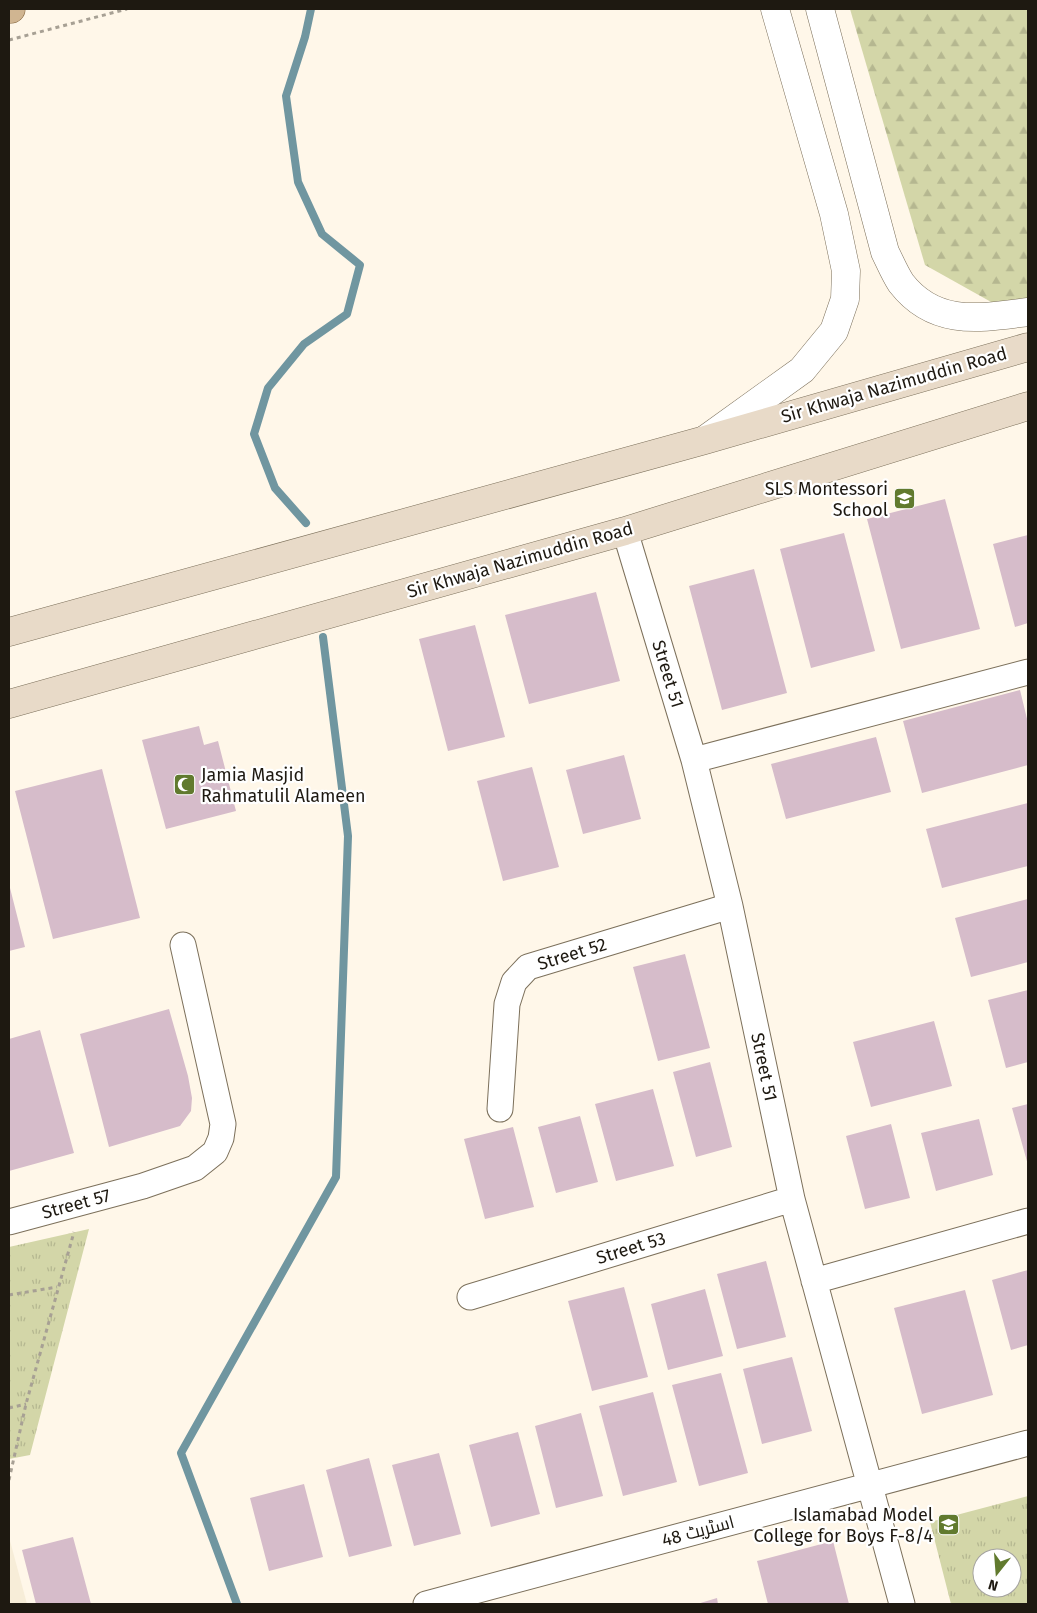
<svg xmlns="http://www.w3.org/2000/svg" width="1037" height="1613" font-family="'Fira Sans',Cairo,sans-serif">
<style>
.commercial{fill:#f7edd8}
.grass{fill:url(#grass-tufts);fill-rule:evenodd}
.forest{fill:url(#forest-firs)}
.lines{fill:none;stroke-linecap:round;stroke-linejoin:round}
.stream{stroke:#7096a0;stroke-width:8}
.building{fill:#d6bcca}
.minor-casing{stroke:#7c705b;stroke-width:27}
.tertiary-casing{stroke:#7c705b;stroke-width:29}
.secondary-casing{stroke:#7c705b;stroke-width:29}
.primary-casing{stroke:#7e5e35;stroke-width:29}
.path{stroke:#a7a094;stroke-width:3;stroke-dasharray:4 4;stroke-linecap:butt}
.minor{stroke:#fff;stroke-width:25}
.tertiary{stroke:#fff;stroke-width:28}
.secondary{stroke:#e8dac8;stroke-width:28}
.primary{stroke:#d0b591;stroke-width:28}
.labels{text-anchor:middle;stroke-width:4.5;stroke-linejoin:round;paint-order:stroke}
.street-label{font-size:18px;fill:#1e1911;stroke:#fff}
.poi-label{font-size:18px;fill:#1e1911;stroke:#fff;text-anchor:end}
</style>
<defs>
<pattern id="grass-tufts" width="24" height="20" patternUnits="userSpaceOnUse" patternTransform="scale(1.25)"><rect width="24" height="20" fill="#d3d6a8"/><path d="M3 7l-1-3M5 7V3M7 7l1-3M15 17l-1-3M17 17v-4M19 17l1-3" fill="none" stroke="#b5b790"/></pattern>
<pattern id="forest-firs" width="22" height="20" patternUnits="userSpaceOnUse" patternTransform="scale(1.25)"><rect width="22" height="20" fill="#d3d6a8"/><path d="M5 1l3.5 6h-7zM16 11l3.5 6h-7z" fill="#b5b790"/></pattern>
</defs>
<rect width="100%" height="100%" fill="#fff7e9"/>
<path class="commercial" d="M9 1537 27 1604H9Z"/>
<path class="grass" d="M89 1229 30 1455 9 1459V1247Z
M1028 1496V1604H951L930 1522ZM982 1558H1012V1588H982Z"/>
<path class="forest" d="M850 9H1028V309L1009 312 925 265Z"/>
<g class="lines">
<path class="stream" d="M306 523 275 488 254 434 268 388 304 344 347 314 360 265 322 234 298 182 286 96 305 37 311 9
M237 1604 181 1453 336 1177 348 836 323 637"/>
</g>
<path class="building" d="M945 499 980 629 901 649 867 519Z
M844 533 875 651 811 668 780 549Z
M1028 535V623L1015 627 993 544Z
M754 569 787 693 722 710 689 586Z
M596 592 620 681 529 704 505 615Z
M475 625 505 737 448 751 419 639Z
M1020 690 1028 723V765L922 793 903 721Z
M199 726 204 745 218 741 236 811 166 829 142 740Z
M876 737 891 792 786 819 771 764Z
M624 755 641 819 583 834 566 770Z
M532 767 559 867 503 881 477 781Z
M102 769 140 918 53 939 15 791Z
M1028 803V866L942 888 926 829Z
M9 884 25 947 9 951Z
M1028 899V962L971 977 955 918Z
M685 954 710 1048 658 1061 633 967Z
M1028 990V1062L1006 1068 988 1000Z
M169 1009 188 1076 192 1098 191 1111 180 1126 109 1147 80 1034Z
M934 1021 952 1086 871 1107 853 1042Z
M40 1030 74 1153 9 1171V1039Z
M710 1062 732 1147 696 1157 673 1072Z
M653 1089 674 1166 616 1181 595 1104Z
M1028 1104V1165L1012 1108Z
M580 1116 598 1182 556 1193 538 1127Z
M979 1119 993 1175 936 1191 921 1133Z
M891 1124 910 1198 865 1209 846 1136Z
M513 1127 534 1207 485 1219 464 1139Z
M766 1261 786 1337 737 1349 717 1274Z
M1028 1270V1345L1011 1350 992 1280Z
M624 1287 648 1377 592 1391 568 1301Z
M705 1289 723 1356 668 1370 651 1304Z
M965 1290 993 1395 922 1414 894 1308Z
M792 1357 812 1431 762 1444 743 1369Z
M721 1373 748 1473 699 1486 672 1385Z
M653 1392 677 1482 623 1496 599 1406Z
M581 1413 603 1496 556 1508 535 1426Z
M518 1432 540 1514 491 1527 469 1445Z
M439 1453 461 1534 414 1546 392 1465Z
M369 1458 392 1546 349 1557 326 1470Z
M304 1484 323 1557 269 1571 250 1498Z
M73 1537 91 1604H36L22 1550Z
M833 1541 849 1604H768L757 1561Z
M717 1598 718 1604H697Z"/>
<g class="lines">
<defs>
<path id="minor" d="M625 531 694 760 730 906 792 1199 902 1604
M694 760 1028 672
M500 1109 507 1004 514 982 528 967 730 906
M9 1222 143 1186 195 1168 215 1152 221 1138 223 1124 183 945
M814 1281 1028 1221
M470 1297 792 1199
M426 1604 1028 1443"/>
<path id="tertiary" d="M820 9 885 252C890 262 895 274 901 283 935 327 980 318 1028 312
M706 439 802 370 834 331 845 299 846 271 834 214 775 9"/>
<path id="secondary" d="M9 632 705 440 1028 347
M9 704 625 531 1028 406"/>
<path id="primary" d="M9 9H11"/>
</defs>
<use href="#minor" class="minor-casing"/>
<use href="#tertiary" class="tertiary-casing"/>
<use href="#secondary" class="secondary-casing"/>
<use href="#primary" class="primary-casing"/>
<path class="path" d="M9 40 127 9
M9 1295 57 1287
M9 1408 26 1404
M9 1480 26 1404 74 1232"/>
<use href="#minor" class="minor"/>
<use href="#tertiary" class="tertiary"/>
<use href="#secondary" class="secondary"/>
<use href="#primary" class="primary"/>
</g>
<defs>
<symbol id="school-square" viewBox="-11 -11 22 22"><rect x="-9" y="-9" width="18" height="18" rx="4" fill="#617a2e" stroke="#fff"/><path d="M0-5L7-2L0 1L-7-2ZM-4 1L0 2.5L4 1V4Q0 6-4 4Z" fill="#fff"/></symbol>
<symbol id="mosque-square" viewBox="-11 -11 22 22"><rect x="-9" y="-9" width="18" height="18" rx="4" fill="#617a2e" stroke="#fff"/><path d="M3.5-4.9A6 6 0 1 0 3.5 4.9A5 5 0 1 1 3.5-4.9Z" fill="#fff"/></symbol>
<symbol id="university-square" viewBox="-11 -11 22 22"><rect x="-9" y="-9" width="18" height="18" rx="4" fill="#617a2e" stroke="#fff"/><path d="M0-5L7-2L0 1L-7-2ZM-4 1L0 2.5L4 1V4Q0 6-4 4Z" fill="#fff"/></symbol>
</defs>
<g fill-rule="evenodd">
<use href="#school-square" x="892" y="486" width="25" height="25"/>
<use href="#mosque-square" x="172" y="772" width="25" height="25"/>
<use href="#university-square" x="936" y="1512" width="25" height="25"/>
</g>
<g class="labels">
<g class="street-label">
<text transform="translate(894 385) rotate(-16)" y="6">Sir Khwaja Nazimuddin Road</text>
<text transform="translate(520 560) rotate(-16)" y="6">Sir Khwaja Nazimuddin Road</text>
<text transform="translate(668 674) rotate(73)" y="6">Street 51</text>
<text transform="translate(572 954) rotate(-17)" y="6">Street 52</text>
<text transform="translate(764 1067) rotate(78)" y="6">Street 51</text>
<text transform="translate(76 1204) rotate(-15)" y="6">Street 57</text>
<text transform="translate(631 1248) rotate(-17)" y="6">Street 53</text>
<text transform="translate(698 1531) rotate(-15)" y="6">اسٹریٹ 48</text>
</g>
<g class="poi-label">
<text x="888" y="495">SLS Montessori<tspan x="888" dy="21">School</tspan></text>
<text x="201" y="781" text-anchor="start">Jamia Masjid<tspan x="201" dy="21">Rahmatulil Alameen</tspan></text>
<text x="933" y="1521">Islamabad Model<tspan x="933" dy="21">College for Boys F-8/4</tspan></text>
</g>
</g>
<rect width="1037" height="1613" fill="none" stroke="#1e1911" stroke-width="20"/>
<g transform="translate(997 1573) rotate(197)"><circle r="24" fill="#ffffff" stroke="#a5a3a0"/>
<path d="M0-4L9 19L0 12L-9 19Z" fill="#617a2e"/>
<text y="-8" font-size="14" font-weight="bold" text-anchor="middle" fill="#1e1911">N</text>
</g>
</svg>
